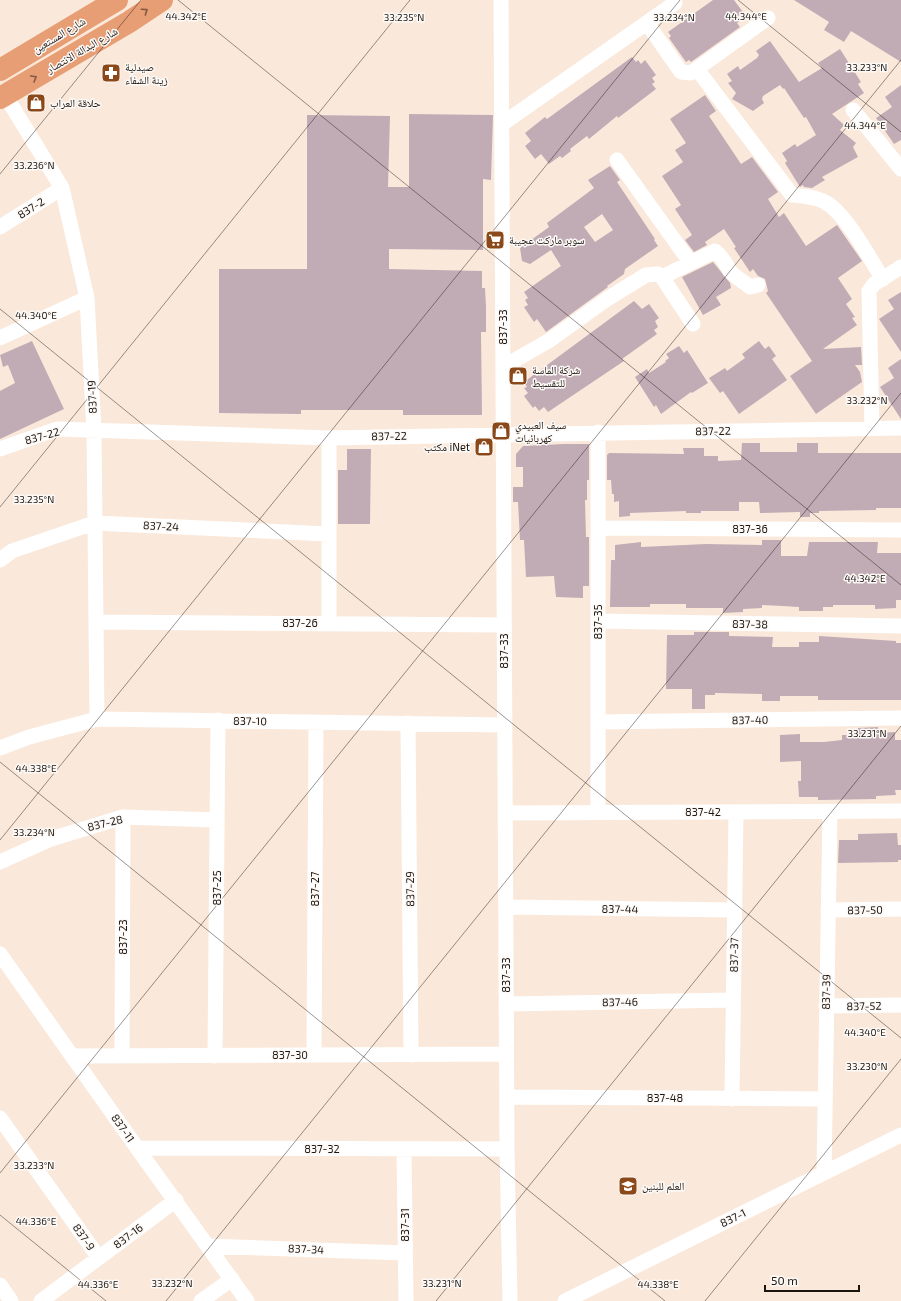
<svg xmlns="http://www.w3.org/2000/svg" width="901" height="1301" font-family="'Exo 2','Noto Naskh Arabic',sans-serif">
<style>
.building{fill:#c1acb6;fill-rule:evenodd}
.lines{fill:none;stroke-linecap:round;stroke-linejoin:round}
.street{stroke:#fff;stroke-width:15}
.primary{stroke:#e89e74;stroke-width:22}
.oneway{stroke:#825a42}
.ticks{fill:none;stroke:#1b1510;stroke-width:1;stroke-opacity:0.45}
.labels{text-anchor:middle;stroke-width:3;stroke-linejoin:round;paint-order:stroke}
.street-label{font-size:11px;fill:#1b1510;stroke:#fdf9f6}
.poi-label{font-size:11px;fill:#1b1510;stroke:#fdf9f6;text-anchor:start}
.ticks-label{font-size:10px;text-anchor:middle;fill:#1b1510;stroke:#fdf9f6;stroke-width:3;stroke-linejoin:round;paint-order:stroke}
</style>
<rect width="100%" height="100%" fill="#fae9db"/>
<path class="building" d="M713 0H734L743 12 737 17 740 21 737 23 740 27 691 62 689 60 686 62 669 38 671 36 668 32Z
M794 0H901V62L851 31 844 42 824 30 829 22Z
M770 41 799 82 822 68 818 63 840 49 861 82 858 84 864 93 832 114 844 125 840 130 856 143 853 147 858 157 822 177 825 180 812 188 804 187 803 185 800 187 785 163 787 161 782 153 795 144 797 147 816 135 806 117 804 118 784 88 783 89 780 85 763 96 762 99 764 103 753 111 732 99 736 93 728 83 732 81 727 74 738 66 740 70 757 58 759 55 756 51Z
M632 57 636 62 638 60 641 64 645 60 656 75 652 78 655 82 652 84 656 89 618 118 617 116 589 139 587 136 570 149 571 151 562 158 560 156 549 164 541 154 535 159 525 146 531 141 525 133 545 117 547 119Z
M901 85V140L894 144 876 118 892 107 885 97Z
M705 95 716 111 709 116 741 164 752 157 778 192 768 199 779 217 784 213 806 246 837 225 862 261 838 278 852 299 846 304 855 317 852 318 857 325 823 349 861 347 862 365H855L860 372 862 382 816 414 790 376 812 361 766 293 768 291 765 279 758 276 753 269 750 272 734 248 736 247 724 229 705 242 707 245 694 252 685 240 692 235 675 209 681 205 662 176 683 162 675 150 686 143 670 119Z
M409 114 493 115 491 180 483 179V250L389 249V269L482 271V288H485L486 307V332H481L482 415H403V410H301V414L219 413V269H307V115L390 116 388 187H409Z
M610 166 620 180 617 182 655 239 654 240 658 246 625 269 624 274 607 286 608 287 546 332 537 319 534 322 524 307 528 305 525 300 528 298 524 292 561 266 551 250 530 264 522 261 520 248 549 227 547 223 594 188 588 180ZM602 214 613 230 595 242 584 227Z
M713 262 730 283 731 288 716 297 721 305 703 315 682 277Z
M901 292V352L879 319 894 309 888 300Z
M634 301 642 309 649 304 659 318 655 321 658 327 654 330 657 334 622 359 624 361 548 412 544 407 539 411 535 406 533 408 524 396 528 393 524 388 527 387 524 382Z
M32 341 64 409 0 439V391L15 383 8 365 3 367 0 355Z
M759 341 765 349 769 346 776 356 772 359 787 380 739 414 723 391 720 393 709 378 725 368 727 371 745 358 742 354Z
M679 346 684 353 687 350 708 383 692 393 691 392 661 414 656 405 654 407 635 377 647 369 649 373 666 362 665 361 669 358 666 354Z
M901 359V419L880 387 894 378 888 368Z
M742 443H760V452H797V443H818V453H901V508H876V510L819 511V513H810V517H800V512L760 513 759 502H739V511H701V513H686V511L630 513V516L619 517V501L614 502V494H612L611 480H607V455L609 453 684 454 683 448H704V456H718V461L741 460Z
M564 444H589V480H587V500H585L586 537H589V586H583V598L556 597 554 576 526 577 524 540H520L518 502H513V487H523V467H516V454L523 446Z
M347 449H371L370 524H338V470H347Z
M762 540H781V556H807L809 542H878L877 553H901V600H896V608L875 609V605H833V607H823V611H799V607L782 606 762 605V608L743 609V612L723 613V608H686V604H650V607H610L611 560H615V545L641 542V547L706 544 762 545Z
M694 632H729V636L773 637 772 647H799V642H819V636L896 641V643H901V700H818V696H780V701H762V694L715 693V695H705V709H692V689H666L667 635H694Z
M878 727V733L895 732V740H901V790H895L896 795 876 796V799L820 800H818V797H799L798 781H801V761L780 762V735L800 734V742H824L842 740V735H856V733H858V728Z
M897 833 898 845H901V860H898V862L838 863 839 840H858V834Z"/>
<g class="lines">
<path class="street" d="M501 0 507 1149 510 1301
M647 23 681 72 691 73 768 18
M697 69 792 195C803 196 816 197 825 202 846 213 869 258 883 279
M5 95 62 188 87 298 94 431 97 719
M853 110 901 169
M502 124 675 3
M617 160 690 262
M0 227 62 188
M662 277 715 251C723 257 725 263 730 271 735 277 744 282 750 287L758 285
M0 338 87 298
M503 367 550 340 607 299 646 275 658 274 662 277 693 324
M872 428 869 291 874 284 901 267
M329 438V624
M0 449 57 429 329 438 901 428
M598 528 901 530
M0 560 12 551 94 523 329 534
M598 621 901 626
M96 622 504 625
M598 722 901 718
M408 723 411 1055
M0 748 29 737 97 719 505 725
M598 812V432
M505 813 901 811
M0 862 51 839 123 817 217 820
M506 907 735 910
M828 910 901 909
M0 954 137 1148 247 1301
M506 1004 733 1000
M826 1006 901 1005
M314 1055 316 722
M73 1056 506 1054
M122 1056 123 817
M215 1056 218 720
M507 1097 824 1099
M732 1099 736 812
M0 1118 99 1258
M137 1148 507 1149
M404 1149 406 1301
M824 1173 830 812
M208 1246 405 1253
M0 1285 11 1301
M41 1301 176 1200
M201 1301 232 1279
M565 1301 901 1135"/>
<path class="primary" d="M0 70 117 0
M0 98 129 22 162 0"/>
</g>
<defs><path id="oneway-chevron" d="M-2-3.5L2.5 0L-2 3.5" fill="none" stroke-width="1.6" stroke-linecap="round" stroke-linejoin="round"/></defs>
<g class="oneway">
<use href="#oneway-chevron" transform="translate(145 11) rotate(-34)"/>
<use href="#oneway-chevron" transform="translate(34 78) rotate(-30)"/>
</g>
<path class="ticks" d="M178 0 901 585M738 0 901 132M0 174 141 0M0 309 901 1038M0 507 410 0M0 762 665 1301M0 840 680 0M0 1173 901 60M0 1215 106 1301M166 1301 901 393M436 1301 901 726M705 1301 901 1059"/>
<defs>
<symbol id="pharmacy-square" viewBox="-11 -11 22 22"><rect x="-9" y="-9" width="18" height="18" rx="4" fill="#8b4818" stroke="#fdf9f6"/><path d="M-2-6h4v4h4v4h-4v4h-4v-4h-4v-4h4Z" fill="#fff"/></symbol>
<symbol id="shop-square" viewBox="-11 -11 22 22"><rect x="-9" y="-9" width="18" height="18" rx="4" fill="#8b4818" stroke="#fdf9f6"/><path d="M-5-2.5h2.3a2.7 3.5 0 0 1 5.4 0H5L5.5 6h-11ZM-1.5-2.5h3a1.5 2.3 0 0 0-3 0Z" fill="#fff"/></symbol>
<symbol id="supermarket-square" viewBox="-11 -11 22 22"><rect x="-9" y="-9" width="18" height="18" rx="4" fill="#8b4818" stroke="#fdf9f6"/><path d="M-6-5.5h2.5l.6 2H6L4.5 2H-2.5L-4.4-4H-6ZM-1.5 3.2a1.3 1.3 0 1 0 .1 0ZM3 3.2a1.3 1.3 0 1 0 .1 0Z" fill="#fff"/></symbol>
<symbol id="school-square" viewBox="-11 -11 22 22"><rect x="-9" y="-9" width="18" height="18" rx="4" fill="#8b4818" stroke="#fdf9f6"/><path d="M0-5L7-2L0 1L-7-2ZM-4 1L0 2.5L4 1V4Q0 6-4 4Z" fill="#fff"/></symbol>
</defs>
<g fill-rule="evenodd">
<use href="#pharmacy-square" x="100" y="62" width="22" height="22"/>
<use href="#shop-square" x="25" y="92" width="22" height="22"/>
<use href="#supermarket-square" x="484" y="229" width="22" height="22"/>
<use href="#shop-square" x="507" y="365" width="22" height="22"/>
<use href="#shop-square" x="490" y="420" width="22" height="22"/>
<use href="#shop-square" x="473" y="436" width="22" height="22"/>
<use href="#school-square" x="617" y="1175" width="22" height="22"/>
</g>
<g class="labels">
<g class="street-label">
<text transform="translate(59 35) rotate(-31)" y="4">شارع المستعين</text>
<text transform="translate(82 50) rotate(-30)" y="4">شارع البدالة الانتصار</text>
<text transform="translate(31 208) rotate(-32)" y="4">837-2</text>
<text transform="translate(503 327) rotate(-90)" y="4">837-33</text>
<text transform="translate(92 397) rotate(-93)" y="4">837-19</text>
<text transform="translate(713 431) rotate(-1)" y="4">837-22</text>
<text transform="translate(42 436) rotate(-15)" y="4">837-22</text>
<text transform="translate(389 436) rotate(-1)" y="4">837-22</text>
<text transform="translate(161 526) rotate(3)" y="4">837-24</text>
<text x="750" y="533">837-36</text>
<text transform="translate(598 622) rotate(-90)" y="4">837-35</text>
<text x="300" y="627">837-26</text>
<text transform="translate(750 624) rotate(1)" y="4">837-38</text>
<text transform="translate(504 651) rotate(-90)" y="4">837-33</text>
<text transform="translate(750 720) rotate(-1)" y="4">837-40</text>
<text transform="translate(250 721) rotate(1)" y="4">837-10</text>
<text x="703" y="816">837-42</text>
<text transform="translate(105 823) rotate(-14)" y="4">837-28</text>
<text transform="translate(217 888) rotate(-90)" y="4">837-25</text>
<text transform="translate(315 889) rotate(-90)" y="4">837-27</text>
<text transform="translate(410 889) rotate(-91)" y="4">837-29</text>
<text transform="translate(620 909) rotate(1)" y="4">837-44</text>
<text transform="translate(865 910) rotate(-1)" y="4">837-50</text>
<text transform="translate(123 937) rotate(-90)" y="4">837-23</text>
<text transform="translate(734 955) rotate(-89)" y="4">837-37</text>
<text transform="translate(506 975) rotate(-90)" y="4">837-33</text>
<text transform="translate(826 992) rotate(-89)" y="4">837-39</text>
<text transform="translate(620 1002) rotate(-1)" y="4">837-46</text>
<text transform="translate(864 1006) rotate(-1)" y="4">837-52</text>
<text x="290" y="1059">837-30</text>
<text x="665" y="1102">837-48</text>
<text transform="translate(123 1128) rotate(55)" y="4">837-11</text>
<text x="322" y="1153">837-32</text>
<text transform="translate(733 1218) rotate(-26)" y="4">837-1</text>
<text transform="translate(405 1225) rotate(-90)" y="4">837-31</text>
<text transform="translate(128 1236) rotate(-37)" y="4">837-16</text>
<text transform="translate(84 1237) rotate(55)" y="4">837-9</text>
<text transform="translate(306 1249) rotate(2)" y="4">837-34</text>
</g>
<g class="poi-label">
<text x="125" y="71">صيدلية<tspan x="125" dy="13">زينة الشفاء</tspan></text>
<text x="50" y="107">حلاقة العراب</text>
<text x="509" y="244">سوبر ماركت عجيبة</text>
<text x="532" y="374">شركة الماسة<tspan x="532" dy="13">للتقسيط</tspan></text>
<text x="515" y="429">سيف العبيدي<tspan x="515" dy="13">كهربائيات</tspan></text>
<text x="470" y="451" text-anchor="end">مكتب iNet</text>
<text x="642" y="1190">العلم للبنين</text>
</g>
</g>
<g class="ticks-label">
<text x="186" y="20">44.342°E</text>
<text x="746" y="20">44.344°E</text>
<text x="404" y="21">33.235°N</text>
<text x="674" y="21">33.234°N</text>
<text x="867" y="71">33.233°N</text>
<text x="865" y="129">44.344°E</text>
<text x="34" y="169">33.236°N</text>
<text x="36" y="319">44.340°E</text>
<text x="867" y="404">33.232°N</text>
<text x="34" y="503">33.235°N</text>
<text x="865" y="582">44.342°E</text>
<text x="867" y="737">33.231°N</text>
<text x="36" y="772">44.338°E</text>
<text x="34" y="836">33.234°N</text>
<text x="865" y="1036">44.340°E</text>
<text x="867" y="1070">33.230°N</text>
<text x="34" y="1169">33.233°N</text>
<text x="36" y="1225">44.336°E</text>
<text x="172" y="1287">33.232°N</text>
<text x="442" y="1287">33.231°N</text>
<text x="98" y="1288">44.336°E</text>
<text x="658" y="1288">44.338°E</text>
</g>
<path d="M765 1285v6h94v-6" fill="none" stroke="#1b1510" stroke-width="2"/>
<text x="771" y="1285" font-size="12" fill="#1b1510" stroke="#fdf9f6" stroke-width="3" paint-order="stroke">50 m</text>
</svg>
